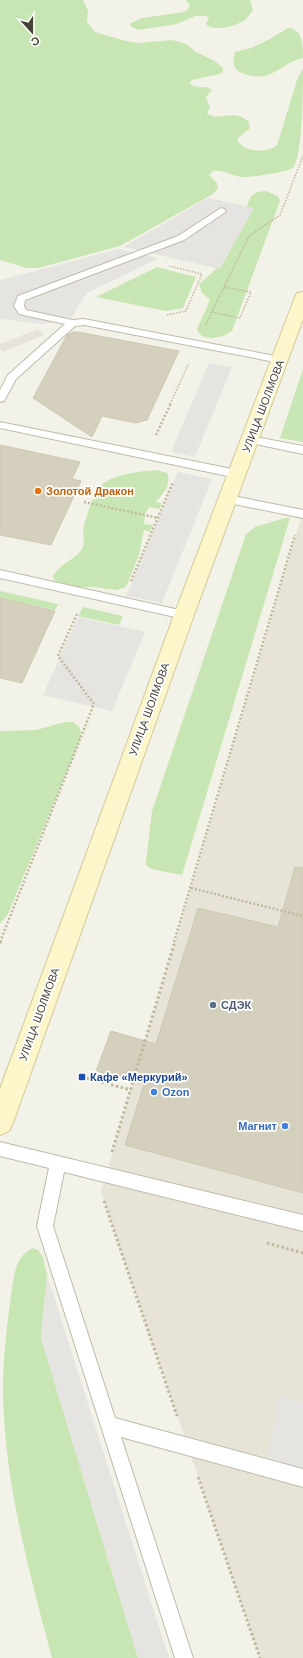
<svg xmlns="http://www.w3.org/2000/svg" width="303" height="1658" font-family="Arial,sans-serif">
<style>
.residential{fill:#e7e4d7}
.industrial{fill:#e6e3dd}
.green{fill:#c8e6b3}
.parking{fill:#e5e4e0}
.building{fill:#d5cfbe;stroke:#cfc8b2}
.lines{fill:none;stroke-linecap:round;stroke-linejoin:round}
.lane-casing{stroke:#bfbaab;stroke-width:2}
.secondary-casing{stroke:#d1ca9a;stroke-width:2}
.path-far2{stroke:#c0b89d;stroke-width:1.5;stroke-dasharray:1.5 1.5;stroke-linecap:butt}
.path-far1{stroke:#c0b89d;stroke-width:2.5;stroke-dasharray:2 2;stroke-linecap:butt}
.path{stroke:#c0b89d;stroke-width:3;stroke-dasharray:2.5 2.5;stroke-linecap:butt}
.lane{fill:#fff;fill-rule:evenodd}
.secondary{fill:#fcf6ca;fill-rule:evenodd}
.food-dot{fill:#e8710a;stroke:#fff;stroke-width:1.5}
.service-dot{fill:#5c6f8a;stroke:#fff;stroke-width:1.5}
.transit-dot{fill:#1a4fb4;stroke:#fff;stroke-width:1.5}
.shop-dot{fill:#3f7fe0;stroke:#fff;stroke-width:1.5}
.labels{text-anchor:middle;stroke-width:3.5;stroke-linejoin:round;paint-order:stroke}
.street-label{font-size:11px;fill:#474337;stroke:#fff}
.food-label{font-size:11px;font-weight:bold;fill:#c56008;stroke:#fff;text-anchor:start}
.service-label{font-size:11px;font-weight:bold;fill:#4e5e75;stroke:#fff;text-anchor:start}
.transit-label{font-size:11px;font-weight:bold;fill:#164399;stroke:#fff;text-anchor:start}
.shop-label{font-size:11px;font-weight:bold;fill:#366cbe;stroke:#fff;text-anchor:start}
</style>
<rect width="100%" height="100%" fill="#f3f2e8"/>
<path class="residential" d="M303 511V1658H260L101 1192Z"/>
<path class="industrial" d="M38 329 44 335 3 352 0 348V344Z"/>
<path class="green" d="M0 0H83L88 11 87 22 95 32 126 41 138 43 172 40 186 44 196 52 215 61 223 68V71L220 74 192 80 190 83C195 90 205 84 212 90L206 97 210 107 207 113C216 123 234 107 249 122L250 128 237 139C242 152 267 154 277 145L297 80 303 68C303 88 303 157 293 168 287 172 254 177 245 177 234 178 225 169 213 171L209 175 217 183 218 188 213 194 120 246 38 268H27L0 260Z
M186 0H250L253 10C251 13 248 17 245 20 236 26 214 33 206 24L209 18 206 16H195L177 24 138 30 130 26 131 23 142 18 184 12 188 9 190 5Z
M288 28C303 28 303 47 303 58 280 63 271 85 242 73 232 69 233 61 235 52L251 48 268 40Z
M266 191 278 196 280 201 232 331C223 338 201 343 197 329L210 300 202 293 199 284 214 271 224 257 251 196 257 192Z
M157 267 196 277 183 308 166 311 96 297Z
M303 369V442L280 438Z
M157 470 167 473C172 483 163 495 155 502L162 503 159 509 149 507 145 514 144 524 153 525 150 532 144 530 139 555 127 585 124 588 116 590 92 587H72L59 584 54 580 53 576C60 562 78 560 83 546 85 539 82 532 84 525 87 515 94 492 101 485 115 474 140 471 157 470Z
M285 518H290L182 875 151 869 146 865V862L152 811 246 534 255 527Z
M0 591 58 604 55 610 0 598Z
M83 607 123 616 119 625 78 616Z
M65 722H73L79 727 81 732 80 740 8 914 0 924V731L36 730Z
M33 1248 38 1250 43 1257 47 1275 41 1338 138 1658H52C31 1579 9 1499 4 1418 1 1380 5 1341 10 1303 13 1284 13 1256 33 1248Z"/>
<path class="parking" d="M208 198 254 208 220 269 123 247Z
M119 249 159 258 87 293 71 318 43 324 0 319V280Z
M209 363 232 367 195 457 171 452Z
M178 472 212 479 162 603 126 596Z
M78 617 145 632 112 711 43 695Z
M47 1275 169 1658H138L41 1338Z
M279 1396 303 1403V1483L264 1472Z"/>
<path class="building" d="M73 332H78L179 351 147 420 135 423 102 416 92 437 33 398 67 335Z
M0 445 80 462 72 479 81 481 51 545 0 535Z
M0 598 55 611 22 683 0 678Z
M295 867 303 868V1193L125 1145 144 1084 96 1071 111 1031 156 1044 198 908 278 927Z"/>
<g class="lines">
<defs>
<path id="lane" d="M221 208 224 209 226 211 224 213 184 240 25 300 24 306 26 310 72 320 84 319 280 357 285 360 284 362 280 363 84 325 75 326 16 379 4 401 0 402V390L8 375 65 324 19 314 14 306 18 296 178 236Z
M0 422 237 470 241 471 242 474 241 477 237 478 0 428Z
M250 436 303 446V454L246 442 245 440 246 438Z
M228 495 303 510V518L224 502 223 499 224 496Z
M0 570 184 611 188 612 190 615 188 618 184 619 0 578Z
M0 1142 303 1215V1231L64 1172 53 1226 115 1418 303 1469V1487L121 1437 193 1658H175L37 1226 49 1168 0 1156Z"/>
<path id="secondary" d="M303 292V319L194 615 13 1123 9 1131 0 1135V1089L174 615 295 297 297 293Z"/>
</defs>
<use href="#lane" class="lane-casing"/>
<use href="#secondary" class="secondary-casing"/>
<path class="path-far2" d="M212 312 240 318 251 292 224 287
M167 315 186 311 202 274 169 266
M206 324 249 236 280 215 303 156
M170 404 189 363"/>
<path class="path-far1" d="M156 435 171 403
M84 502 158 518
M131 581 173 482
M191 888 303 916
M0 942 94 704 58 656 77 614
M174 942 295 535"/>
<path class="path" d="M0 943 1 941
M82 1077 131 1090
M112 1152 175 941
M104 1201 177 1416
M267 1243 303 1253
M198 1477 260 1658"/>
<use href="#lane" class="lane"/>
<use href="#secondary" class="secondary"/>
</g>
<circle class="food-dot" cx="38" cy="491" r="4"/>
<circle class="service-dot" cx="213" cy="1005" r="4"/>
<rect class="transit-dot" x="78" y="1073" width="8" height="8" rx="2"/>
<g class="shop-dot">
<circle cx="154" cy="1092" r="4"/>
<circle cx="285" cy="1126" r="4"/>
</g>
<g class="labels">
<g class="street-label">
<text transform="translate(263 406) rotate(-69)" y="4">УЛИЦА ШОЛМОВА</text>
<text transform="translate(149 709) rotate(-70)" y="4">УЛИЦА ШОЛМОВА</text>
<text transform="translate(39 1014) rotate(-70)" y="4">УЛИЦА ШОЛМОВА</text>
</g>
<g class="food-label">
<text x="46" y="495">Золотой Дракон</text>
</g>
<g class="service-label">
<text x="221" y="1009">СДЭК</text>
</g>
<g class="transit-label">
<text x="90" y="1081">Кафе «Меркурий»</text>
</g>
<g class="shop-label">
<text x="162" y="1096">Ozon</text>
<text x="277" y="1130" text-anchor="end">Магнит</text>
</g>
</g>
<g transform="translate(32 32) rotate(159)" stroke="#ffffff" stroke-width="3" paint-order="stroke">
<path d="M0-3L7 15L0 10L-7 15Z" fill="#474337"/>
<text y="-6" font-size="11" font-weight="bold" text-anchor="middle" fill="#474337">С</text>
</g>
</svg>
